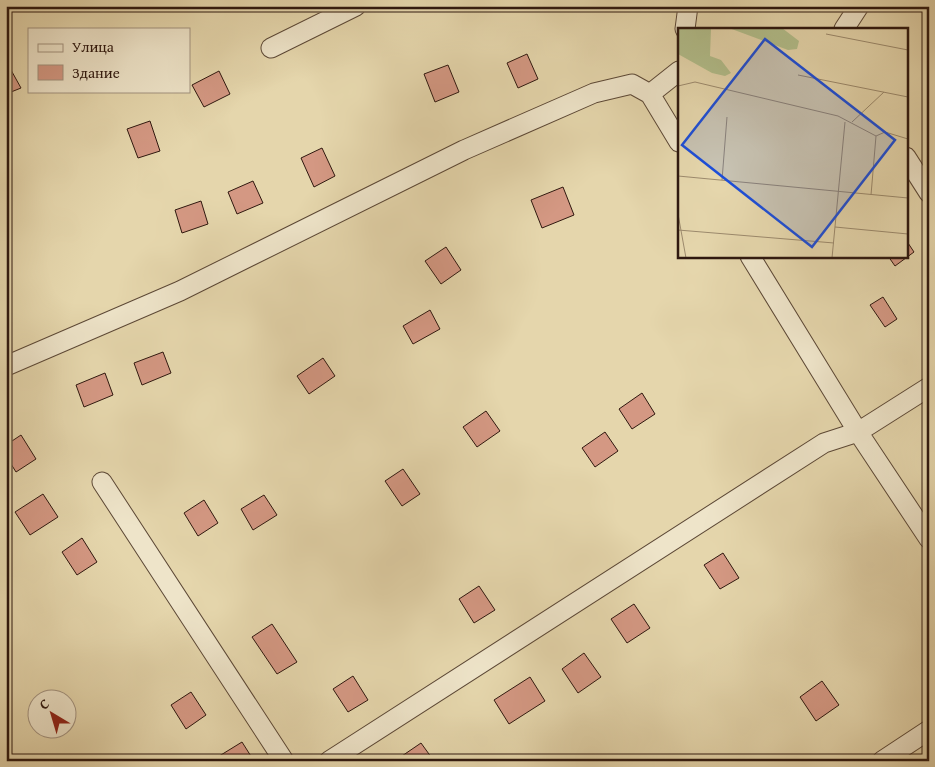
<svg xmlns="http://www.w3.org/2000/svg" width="935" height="767" font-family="'Gentium Book Plus',serif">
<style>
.building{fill:#d49883;stroke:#2f180f}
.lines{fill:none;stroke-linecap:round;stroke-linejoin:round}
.street-casing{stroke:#5c4836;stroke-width:21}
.street{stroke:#eee4c9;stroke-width:19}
.inset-road{fill:none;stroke:#9c8a6d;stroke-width:1}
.view{fill:#1d4ed8;fill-opacity:0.15;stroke:#1d4ed8;stroke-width:2.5}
.inset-edge{fill:none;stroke:#2f180f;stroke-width:2.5}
</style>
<rect width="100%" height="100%" fill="#e5d6ac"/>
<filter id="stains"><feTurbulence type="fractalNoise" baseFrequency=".004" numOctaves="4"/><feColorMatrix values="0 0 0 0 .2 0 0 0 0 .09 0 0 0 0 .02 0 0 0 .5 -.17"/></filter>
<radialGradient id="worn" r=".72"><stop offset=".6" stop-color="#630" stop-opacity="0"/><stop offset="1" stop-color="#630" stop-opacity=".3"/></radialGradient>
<path class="building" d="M527 54 538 79 518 88 507 63Z
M6 61 21 88 6 94Z
M448 65 459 92 435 102 424 74Z
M219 71 230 94 204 107 192 85Z
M150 121 160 151 138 158 127 129Z
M322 148 335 176 314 187 301 158Z
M253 181 263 203 237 214 228 192Z
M563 187 574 215 542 228 531 200Z
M201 201 208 224 182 233 175 210Z
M906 240 914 252 895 266 888 256H906Z
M446 247 461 270 441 284 425 261Z
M883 297 897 319 885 327 870 305Z
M430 310 440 329 413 344 403 326Z
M163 352 171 373 142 385 134 363Z
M323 358 335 376 309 394 297 376Z
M105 373 113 395 84 407 76 385Z
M642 393 655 414 632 429 619 409Z
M486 411 500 431 477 447 463 427Z
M605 432 618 451 595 467 582 448Z
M21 435 36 459 16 472 6 456V445Z
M403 469 420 494 402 506 385 481Z
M43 494 58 517 30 535 15 512Z
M264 495 277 515 253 530 241 509Z
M204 500 218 523 198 536 184 513Z
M82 538 97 562 77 575 62 552Z
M723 553 739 578 720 589 704 565Z
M479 586 495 610 474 623 459 599Z
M634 604 650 628 627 643 611 619Z
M272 624 297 662 277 674 252 637Z
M584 653 601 677 578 693 562 669Z
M353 676 368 700 348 712 333 689Z
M530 677 545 701 509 724 494 700Z
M822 681 839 705 816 721 800 697Z
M191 692 206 715 186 729 171 705Z
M242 742 254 761H218L216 758Z
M421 743 434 761H401L399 758Z"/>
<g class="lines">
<defs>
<path id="street" d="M685 29 688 6
M844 29 859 6
M271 48 356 6
M650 94 679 71
M906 157 929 193
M750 256 858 432 929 539
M6 366 180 291 464 150 594 93 632 84 650 94 679 142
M102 482 284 761
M329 761 824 443 858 432 929 387
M882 761 929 730"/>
</defs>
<use href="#street" class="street-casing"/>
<use href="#street" class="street"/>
</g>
<g transform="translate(678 28)">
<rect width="230" height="230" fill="#e5d6ac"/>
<path d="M0 0H33L32 28 43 32 53 45 47 48 34 45 0 26ZM51 0H104L121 13 119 21 110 22Z" fill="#b2be8b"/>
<path class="inset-road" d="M148 6 230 22M120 47 230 69M0 58 17 54 160 88 198 108 207 104 230 111M174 94 206 64M0 148 230 170M44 152 49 89M193 167 198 108M0 186 8 230M157 199 230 206M0 202 156 215M154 230 167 94"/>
<path class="view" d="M87 11 217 112 134 219 4 117Z"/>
<rect width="230" height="230" class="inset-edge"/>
</g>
<rect width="935" height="767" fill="none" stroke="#e5d6ac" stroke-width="25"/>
<rect x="8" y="8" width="920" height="752" fill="none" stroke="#2f180f" stroke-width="2.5"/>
<rect x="12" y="12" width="910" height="742" fill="none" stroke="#2f180f"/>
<rect x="28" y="28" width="162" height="65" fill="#eee4c9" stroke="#a2927f"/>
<rect x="38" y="44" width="25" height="8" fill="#eee4c9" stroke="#a2927f"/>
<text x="72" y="52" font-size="15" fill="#2f180f">Улица</text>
<rect x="38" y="65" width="25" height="15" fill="#d49883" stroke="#a2927f"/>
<text x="72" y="78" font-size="15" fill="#2f180f">Здание</text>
<g transform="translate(52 714) rotate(322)"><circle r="24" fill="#eee4c9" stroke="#a2927f"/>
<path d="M0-4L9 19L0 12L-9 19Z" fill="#8f2418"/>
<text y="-8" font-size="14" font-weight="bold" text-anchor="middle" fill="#2f180f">С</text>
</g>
<rect width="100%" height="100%" filter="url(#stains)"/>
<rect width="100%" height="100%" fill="url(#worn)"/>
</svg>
